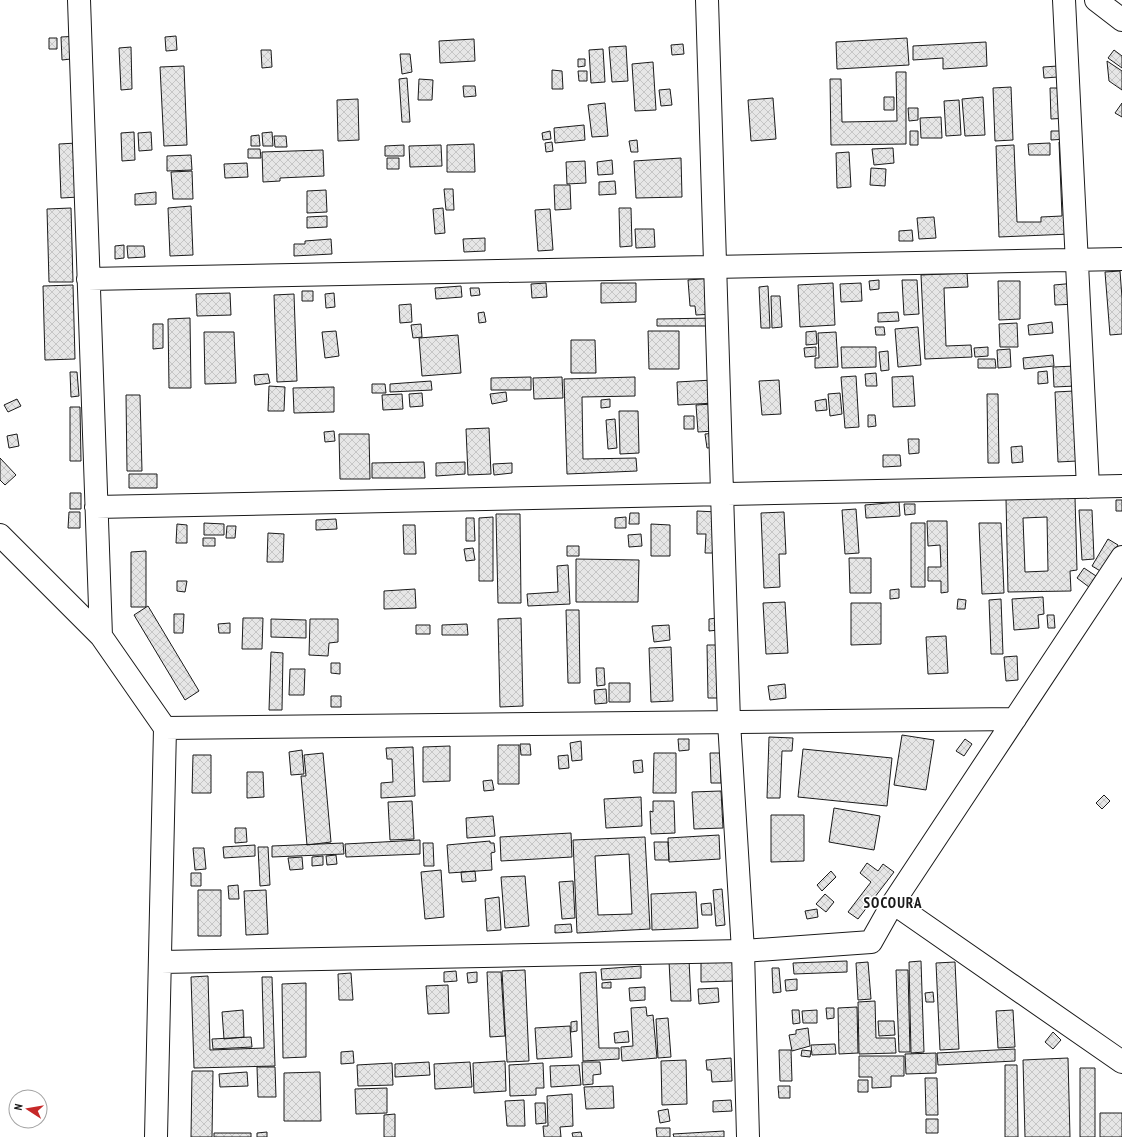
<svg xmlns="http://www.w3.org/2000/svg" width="1122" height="1137" font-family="'PT Sans Narrow',sans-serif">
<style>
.building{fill:url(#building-cross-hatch);stroke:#1a1a1a;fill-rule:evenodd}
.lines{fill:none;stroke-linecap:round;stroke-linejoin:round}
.minor-casing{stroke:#1a1a1a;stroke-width:24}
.major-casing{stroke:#1a1a1a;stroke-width:24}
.minor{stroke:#fff;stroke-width:22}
.major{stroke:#fff;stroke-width:22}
.labels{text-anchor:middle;stroke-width:3;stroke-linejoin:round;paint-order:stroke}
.district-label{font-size:15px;font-weight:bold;letter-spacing:1px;fill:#1a1a1a;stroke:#fff}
</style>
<defs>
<pattern id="building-cross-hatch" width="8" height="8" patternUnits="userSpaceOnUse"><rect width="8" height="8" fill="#e6e6e6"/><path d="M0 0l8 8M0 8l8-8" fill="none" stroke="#c5c5c5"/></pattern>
</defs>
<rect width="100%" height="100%" fill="#fff"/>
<path class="building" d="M80 36 71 59 62 60 61 37Z
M176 36 177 50 166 51 165 37Z
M49 38H57V49H49Z
M907 38 909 65 837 69 836 42Z
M474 39 475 61 440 63 439 41Z
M986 42 987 66 943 69V58L913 60V46Z
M683 44 684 54 672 55 671 45Z
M626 46 628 81 612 82 609 47Z
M131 47 132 89 121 90 119 48Z
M603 49 605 82 591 83 589 50Z
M261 50H271L272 67 262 68Z
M1114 50 1122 56V68L1108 58Z
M400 54H410L412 72 402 74Z
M578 59H585V66L578 67Z
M1107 61 1122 71V90L1109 81Z
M653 62 656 110 635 111 632 64Z
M184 66 187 145 164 146 160 67Z
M1058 66V77L1044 78 1043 67Z
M552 70 562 71 563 89H552Z
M578 71H587V81H579Z
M896 72H906V144L831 145 830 79H841L842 122 897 121Z
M407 78 410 122H402L399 79Z
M419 79 433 80 432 100H418Z
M463 86H475L476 96 464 97Z
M1011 87 1013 140 995 141 993 88Z
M1050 88H1062L1068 118 1051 119Z
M670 89 672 105 661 106 659 90Z
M884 97H894V110H884Z
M983 97 985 135 965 136 962 99Z
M773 98 776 139 751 141 748 100Z
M358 99 359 140 338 141 337 100Z
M959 100 961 135 946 136 944 101Z
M605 103 608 136 592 137 588 105Z
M1122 103V117L1115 113Z
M908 108H918V120L909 121Z
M941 117 942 138H921L920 118Z
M584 125 585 140 555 143 554 128Z
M550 131 551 139 543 140 542 133Z
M910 131H918V145H910Z
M1051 131H1067V139L1051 140Z
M134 132 135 160 122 161 121 133Z
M151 132 152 150 139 151 138 133Z
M272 132 273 146H263L262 133Z
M259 135 260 146H251V136Z
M274 136H286L287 147H275Z
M637 140 638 152H631L629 141Z
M552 142 553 151 546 152 545 143Z
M1059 142H1067L1070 234 999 237 996 146 1014 145 1017 222H1041V217L1062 216Z
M77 143 79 197 61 198 59 144Z
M1050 143V155H1029L1028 144Z
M474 144 475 172H447V145Z
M404 145V156H385V146Z
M441 145 442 166 410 167 409 146Z
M893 148 894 163 874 165 872 149Z
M248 149H260L261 158H248Z
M323 150 324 176 280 178V181L263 182 262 152Z
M849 152 851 187 837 188 836 153Z
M191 155 192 170 167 171V156Z
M387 158H399V169H387Z
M681 158 682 197 636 198 634 161Z
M612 160 613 174 598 175 597 162Z
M585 161 586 183 567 184 566 162Z
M247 163 248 177 225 178 224 164Z
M871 168 886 169 885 186 870 185Z
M192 171 193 199H173L171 172Z
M615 181 616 194 599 195V182Z
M554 185H570L571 209 555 210Z
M444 189H453L454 210H446Z
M326 190 327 212 307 213V191Z
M156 192V204L135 205V194Z
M191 206 193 255 170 256 168 208Z
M71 208 73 282H49L47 209Z
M443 208 445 233 435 234 433 209Z
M619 208H631L632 246 620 247Z
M550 209 553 250 538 251 535 210Z
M327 216V227L307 228V217Z
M934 217 936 238 919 239 917 218Z
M635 229H654L655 247 636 248Z
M912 230 913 241H899V231Z
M485 238V251L464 252 463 239Z
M331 239 332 254 294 256V244H305V241Z
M124 245V258L115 259V246Z
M127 246H144L145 257 128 258Z
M1120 271 1122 298V334L1110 335 1105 272Z
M967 273 968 287 944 288 946 346 971 345 972 357 925 359 921 275Z
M713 278 714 314 696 315 695 306H690L688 280Z
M879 280V289L870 290 869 281Z
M902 280H917L919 314 904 315Z
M998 281H1020V319L999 320Z
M546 283 547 297 532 298 531 284Z
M601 283H636V302L601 303Z
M833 283 835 325 800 327 798 285Z
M861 283 862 301 841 302 840 284Z
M1076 283 1077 304 1055 305 1054 285Z
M73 285 75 359 45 360 43 286Z
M461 286 462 297 436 299 435 288Z
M768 286 770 328H761L759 287Z
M470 288H479L480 295 471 296Z
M302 291H313V301H302Z
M230 293 231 315 197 316 196 294Z
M334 293 335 307 326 308 325 294Z
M294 294 297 381 277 382 274 295Z
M771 296H780L782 327 772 328Z
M411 304 412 322 400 323 399 305Z
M484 312 486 322 479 323 478 313Z
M898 312 899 321 878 322V313Z
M190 318 191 388H169L168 319Z
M713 318 714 326H657V319Z
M1052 322 1053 333 1029 335 1028 325Z
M1017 323 1018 347H1000L999 324Z
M153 324H163V348L153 349Z
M421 324 422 337 413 338 411 325Z
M875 327H884L885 335H876Z
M918 327 921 365 898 367 895 329Z
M336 331 339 356 325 358 322 332Z
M648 331H679V369H649Z
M816 331 817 344 806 345V332Z
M204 332H234L236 383 205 384Z
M836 332 838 367 815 368V358H819L818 333Z
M458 335 461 373 422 376 419 338Z
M571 340H595L596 373H571Z
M816 347V356L805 357 804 348Z
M841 347H876V367L842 368Z
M988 347V356L975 357 974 348Z
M1010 349 1011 367 998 368 997 350Z
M888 351 889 370 881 371 879 352Z
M1053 355 1054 366 1024 369 1023 358Z
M978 359H995L996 368H978Z
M1075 366 1076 386 1054 387 1053 367Z
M1047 371 1048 383 1038 384V372Z
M70 372H77L79 396 71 397Z
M876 373 877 386H866L865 374Z
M268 374 270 383 255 385 254 375Z
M856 376 859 427 845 428 841 377Z
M913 376 915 406 893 407 892 377Z
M531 377V390H491V378Z
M562 377 563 398 534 399 533 378Z
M635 377V396L582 397 583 459 636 458 637 471 567 474 564 379Z
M713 380 715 403 678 405 677 382Z
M779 380 781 414 762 415 759 381Z
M431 381 432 390 390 392V384Z
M372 384H385L386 393H372Z
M269 386 285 387 284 411H268Z
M334 387V412L294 413 293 388Z
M1074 391 1077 461 1058 462 1055 392Z
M506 392 507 401 492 404 490 394Z
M422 393 423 406 410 407 409 394Z
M840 393 842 414 830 416 828 394Z
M402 394 403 409 383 410 382 395Z
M987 394H998L999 463H988Z
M126 395H140L142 471H127Z
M17 399 21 406 8 412 4 405Z
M610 399V407L601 408V400Z
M826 399 827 410 816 411 815 401Z
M713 404 715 431 698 432 696 405Z
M70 407H80L81 461H70Z
M619 411H638L639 453 620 454Z
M868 415H875L876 426 868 427Z
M684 416H694V429H684Z
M615 419 617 448 608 449 606 420Z
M489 428 491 474 468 475 466 429Z
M334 431 335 441 325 442 324 432Z
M716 433 718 447 707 448 705 434Z
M17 434 19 446 9 448 7 436Z
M339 434H369L370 479H340Z
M908 439H919V453L909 454Z
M1022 446 1023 462 1012 463 1011 447Z
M883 455H900L901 466 883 467Z
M0 458 16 475 5 485 0 480Z
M424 462 425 478H372V463Z
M465 462V474L436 476V463Z
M512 463V473L494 475 493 464Z
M129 474H157V488H129Z
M70 493H81V509H70Z
M1075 497 1077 570 1070 571 1071 591 1008 592 1006 499ZM1047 517 1048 571 1025 572 1023 518Z
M1116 500H1122V511H1116Z
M899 502 900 516 866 518 865 505Z
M904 504H915V514L905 515Z
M856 509 859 553 845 554 842 510Z
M1079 510H1092L1094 559 1082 560Z
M697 511 717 512 716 553H705L706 534H697Z
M69 512H80V528H68Z
M784 512 786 554H779L780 587 764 588 761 513Z
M630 513H639V524H629Z
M496 514H520L521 603H498Z
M493 517V581H479V518Z
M626 517V528H615V518Z
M466 518H474L475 541H466Z
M336 519 337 529 316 530V520Z
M927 521H947L948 592 941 593V581H928V567H941L940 545 928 546Z
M204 523 224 524V535H204Z
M911 523H925V587H911Z
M979 523H1001L1004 593 982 594Z
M177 524 187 525V543H176Z
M651 524 670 525V556H651Z
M403 525H415L416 554H404Z
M227 526H236L235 538H226Z
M268 533 284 534 283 562H267Z
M641 534 642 546 629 547 628 535Z
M203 538H215V546H203Z
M1108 539 1118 545 1102 572 1092 566Z
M567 546H579V556H567Z
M473 548 475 560 466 561 464 549Z
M146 551V607H131V552Z
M849 558H871V593H850Z
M576 559 639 560 638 602H576Z
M568 565 570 604 528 606 527 594 558 592 557 566Z
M1084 568 1096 576 1089 587 1077 578Z
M177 581H187L185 592 177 591Z
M415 589 416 608 384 609V591Z
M899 589V598L890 599V590Z
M1043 597 1044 614 1038 615 1039 628 1014 630 1012 599Z
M958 599 966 600 965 609H957Z
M1001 599 1003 654H991L989 600Z
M785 602 788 653 766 654 763 603Z
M851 603H881V644L851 645Z
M148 606 199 691 185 700 134 615Z
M566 610H579L580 683H568Z
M174 614H184L183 633H174Z
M1047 615H1054L1055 628H1048Z
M243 618H263L262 649H242Z
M521 618 523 706 500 707 498 619Z
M717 618 718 630 709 631V619Z
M271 619 306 620V638L271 637Z
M310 619H338V642L329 643 328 656 309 655Z
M230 623V633H219L218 624Z
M467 624 468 635H442V625Z
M416 625H430V634H416Z
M669 625 670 640 654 642 652 626Z
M946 636 948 673 928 674 926 637Z
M707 645H721V698H708Z
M671 647 673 701 651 702 649 648Z
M271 652 283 653 282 710H269Z
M1017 656 1018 680 1006 681 1004 657Z
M331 663H340V674L331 673Z
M596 668H604L605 685 597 686Z
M290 669H305L304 695H289Z
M609 683H630V702H609Z
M785 684 786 698 770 700 768 686Z
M606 689 607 703 595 704 594 690Z
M331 696H341V707H331Z
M902 735 934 740 926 790 894 785Z
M769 737 793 738 792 751H782L780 798H767Z
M678 739H689V750L679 751Z
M965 739 972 744 964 756 956 751Z
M581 741 582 760 572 761 570 743Z
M520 744H530L531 755H521Z
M498 745H519V784H498Z
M450 746V781L423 782V747Z
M413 747 415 796 381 798V783L393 782 392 759H387L386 748Z
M803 749 892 758 887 806 798 797Z
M302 750 304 774 291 775 289 752Z
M323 753 331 842 307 845 301 776H306L304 755Z
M654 753H676V793H653Z
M710 753H720L721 783H711Z
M193 755H211V793H192Z
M568 755 569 768 559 769 558 756Z
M642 760 643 772 634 773 633 761Z
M247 772H263L264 797 247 798Z
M492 780 494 790 484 791 483 781Z
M721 791 723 828 694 829 692 792Z
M1104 795 1110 801 1102 809 1096 803Z
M641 797 642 826 606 828 604 799Z
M412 801 414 839 390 840 388 802Z
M653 801H674L675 833 651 834 650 811 653 812Z
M834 808 880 816 874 850 829 842Z
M771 815H804V861L771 862Z
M493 816 495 836 467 838 466 818Z
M235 828H246L247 842 235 843Z
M571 833 572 857 501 861 500 837Z
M719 835 720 859 669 862 668 838Z
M645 837 650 929 577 933 573 840ZM629 854 632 914 598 915 595 856Z
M420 840V854L346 857 345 844Z
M490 841V843H494L495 852 491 853 492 870 449 873 447 845Z
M654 842H668L669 860H655Z
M343 843 344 854 272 857V846Z
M423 843H433L434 866H424Z
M255 845V856L224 858 223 847Z
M258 847H268L270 885 260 886Z
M193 848H204L206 869 195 870Z
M336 855 337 864 327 865 326 856Z
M323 856V865L312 866V857Z
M302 857 303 869 290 870 288 858Z
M867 863 878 871 883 864 894 872 858 919 848 912 871 882 860 873Z
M441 870 444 917 425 919 421 872Z
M475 871 476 881 462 882 461 872Z
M831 871 836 877 822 891 817 885Z
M191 873H201V886H191Z
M525 876 529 926 505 928 501 877Z
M573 881 575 918 562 919 559 882Z
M238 885 239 899H229L228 886Z
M722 889 725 925 716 926 713 890Z
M198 890H221V936H198Z
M266 890 268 934 246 935 244 891Z
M696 892 698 928 652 930 651 894Z
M825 894 834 902 826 912 816 904Z
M499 897 501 930 487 931 485 899Z
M711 903 712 915H702L701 904Z
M817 909 818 917 807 919 805 911Z
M571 924 572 932 555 933V925Z
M689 960 691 1001H671L669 961Z
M733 961V981L701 982V962Z
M847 961V972L794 974 793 963Z
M921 961 924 1052 911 1053 909 962Z
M868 962 871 999 858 1000 856 963Z
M955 962 959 1049 940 1050 936 963Z
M641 966V978L602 980 601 969Z
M772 968H779L781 992 773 993Z
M525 970 529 1061 507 1062 502 971Z
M896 970H908L910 1052H899Z
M456 971 457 981 444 982V972Z
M477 972V982L468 983 467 973Z
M487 972H501L505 1036 490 1037Z
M596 972 599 1048H619V1059L583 1061 580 973Z
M351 973 353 1000H339L338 974Z
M208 976 210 1050 264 1048 262 977H272L275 1066 194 1068 191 977Z
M797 979V990L786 991 785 980Z
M611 982V988H602V983Z
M306 983V1057L283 1058 282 984Z
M448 985 449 1013 428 1014 426 986Z
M645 987V1000L630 1001 629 988Z
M718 988 719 1002 699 1004 698 989Z
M933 992 934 1002H926L925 993Z
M875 1001 876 1038H895L896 1053 859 1054 858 1002Z
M646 1007 647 1016 653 1015 657 1058 622 1061 621 1047 633 1046 631 1008Z
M857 1007 858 1053 839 1054 838 1008Z
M826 1008H834V1018L827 1019Z
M243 1010 244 1037 224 1039 222 1012Z
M792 1010H799L800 1023 793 1024Z
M817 1010V1023H803L802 1011Z
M1013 1010 1015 1047 998 1048 996 1011Z
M668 1018 671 1057 658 1058 656 1019Z
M577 1021V1031L571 1032V1022Z
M878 1021H894L895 1035 879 1036Z
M570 1026 572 1057 537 1059 535 1028Z
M808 1028 810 1046 792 1051 789 1035 796 1034V1030Z
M628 1031 629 1042 615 1043 614 1033Z
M1053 1032 1061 1040 1053 1049 1045 1042Z
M251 1037 252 1047 213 1049 212 1039Z
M835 1044 836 1054 812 1055 811 1045Z
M1015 1049V1061L938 1065 937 1053Z
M779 1050H791L792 1081H780Z
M802 1050 811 1051 810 1057 801 1056Z
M353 1051 354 1063 341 1064V1052Z
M936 1053V1073L906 1074 905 1054Z
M859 1056H904V1076H891V1087L872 1088V1077H859Z
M731 1058 732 1081 712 1082 711 1070H707L706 1060Z
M1068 1058 1070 1137H1025L1023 1060Z
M686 1060 687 1104 662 1105 661 1061Z
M505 1061 506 1091 474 1093 473 1063Z
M429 1062 430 1075 395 1077V1064Z
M470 1062 472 1087 435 1089 434 1064Z
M582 1062H600L601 1074 593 1075V1084L583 1085Z
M392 1063 393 1085 358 1086 357 1065Z
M543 1063 544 1088H536V1095L510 1096 509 1065Z
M579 1065 581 1085 551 1087 550 1066Z
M1005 1065H1017L1018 1137H1005Z
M257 1067H275L276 1097H258Z
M1080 1068H1095V1137H1080Z
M192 1071H213L212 1137H191Z
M247 1072 248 1086 220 1087 219 1074Z
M320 1072 321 1121H284V1073Z
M925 1078H937L938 1115H926Z
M858 1080H868V1092H858Z
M613 1086 614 1108 586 1109 584 1087Z
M778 1086H790V1098H779Z
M387 1088V1113L356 1114 355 1089Z
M572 1094 573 1126 560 1127 561 1137H544L543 1126H548L547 1096Z
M524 1100 525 1126H507L505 1101Z
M731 1100 732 1111 713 1112V1101Z
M535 1103H545L546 1123 536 1124Z
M668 1109 670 1121 660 1123 658 1111Z
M1100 1113H1122V1137H1100Z
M395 1114V1137H384V1115Z
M926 1119H938V1133H926Z
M656 1128H670V1137H657Z
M724 1131V1137H674L673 1134Z
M267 1132V1137H257V1133Z
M581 1132 582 1137H573L572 1133Z
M214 1133H251V1137H214Z"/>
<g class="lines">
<defs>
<path id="minor" d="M79 0 101 636
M707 0 729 722 743 951 748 1137
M1064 0 1088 487
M88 279 1122 259
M96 507 1122 486
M0 535 101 636 165 728 156 1137
M165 728 1015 719
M893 903 1122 1062
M161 962 743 951 871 942 893 903 1122 557"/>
<path id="major" d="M1096 0 1122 20"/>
</defs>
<use href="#minor" class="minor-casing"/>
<use href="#major" class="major-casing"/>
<use href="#minor" class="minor"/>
<use href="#major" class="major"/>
</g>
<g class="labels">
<g class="district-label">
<text x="893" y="908">SOCOURA</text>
</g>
</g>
<g transform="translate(28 1109) rotate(282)"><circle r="19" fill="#ffffff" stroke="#a3a3a3"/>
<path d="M0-3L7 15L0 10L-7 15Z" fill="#c62828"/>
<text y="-6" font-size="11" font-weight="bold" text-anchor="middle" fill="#1a1a1a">N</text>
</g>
</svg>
